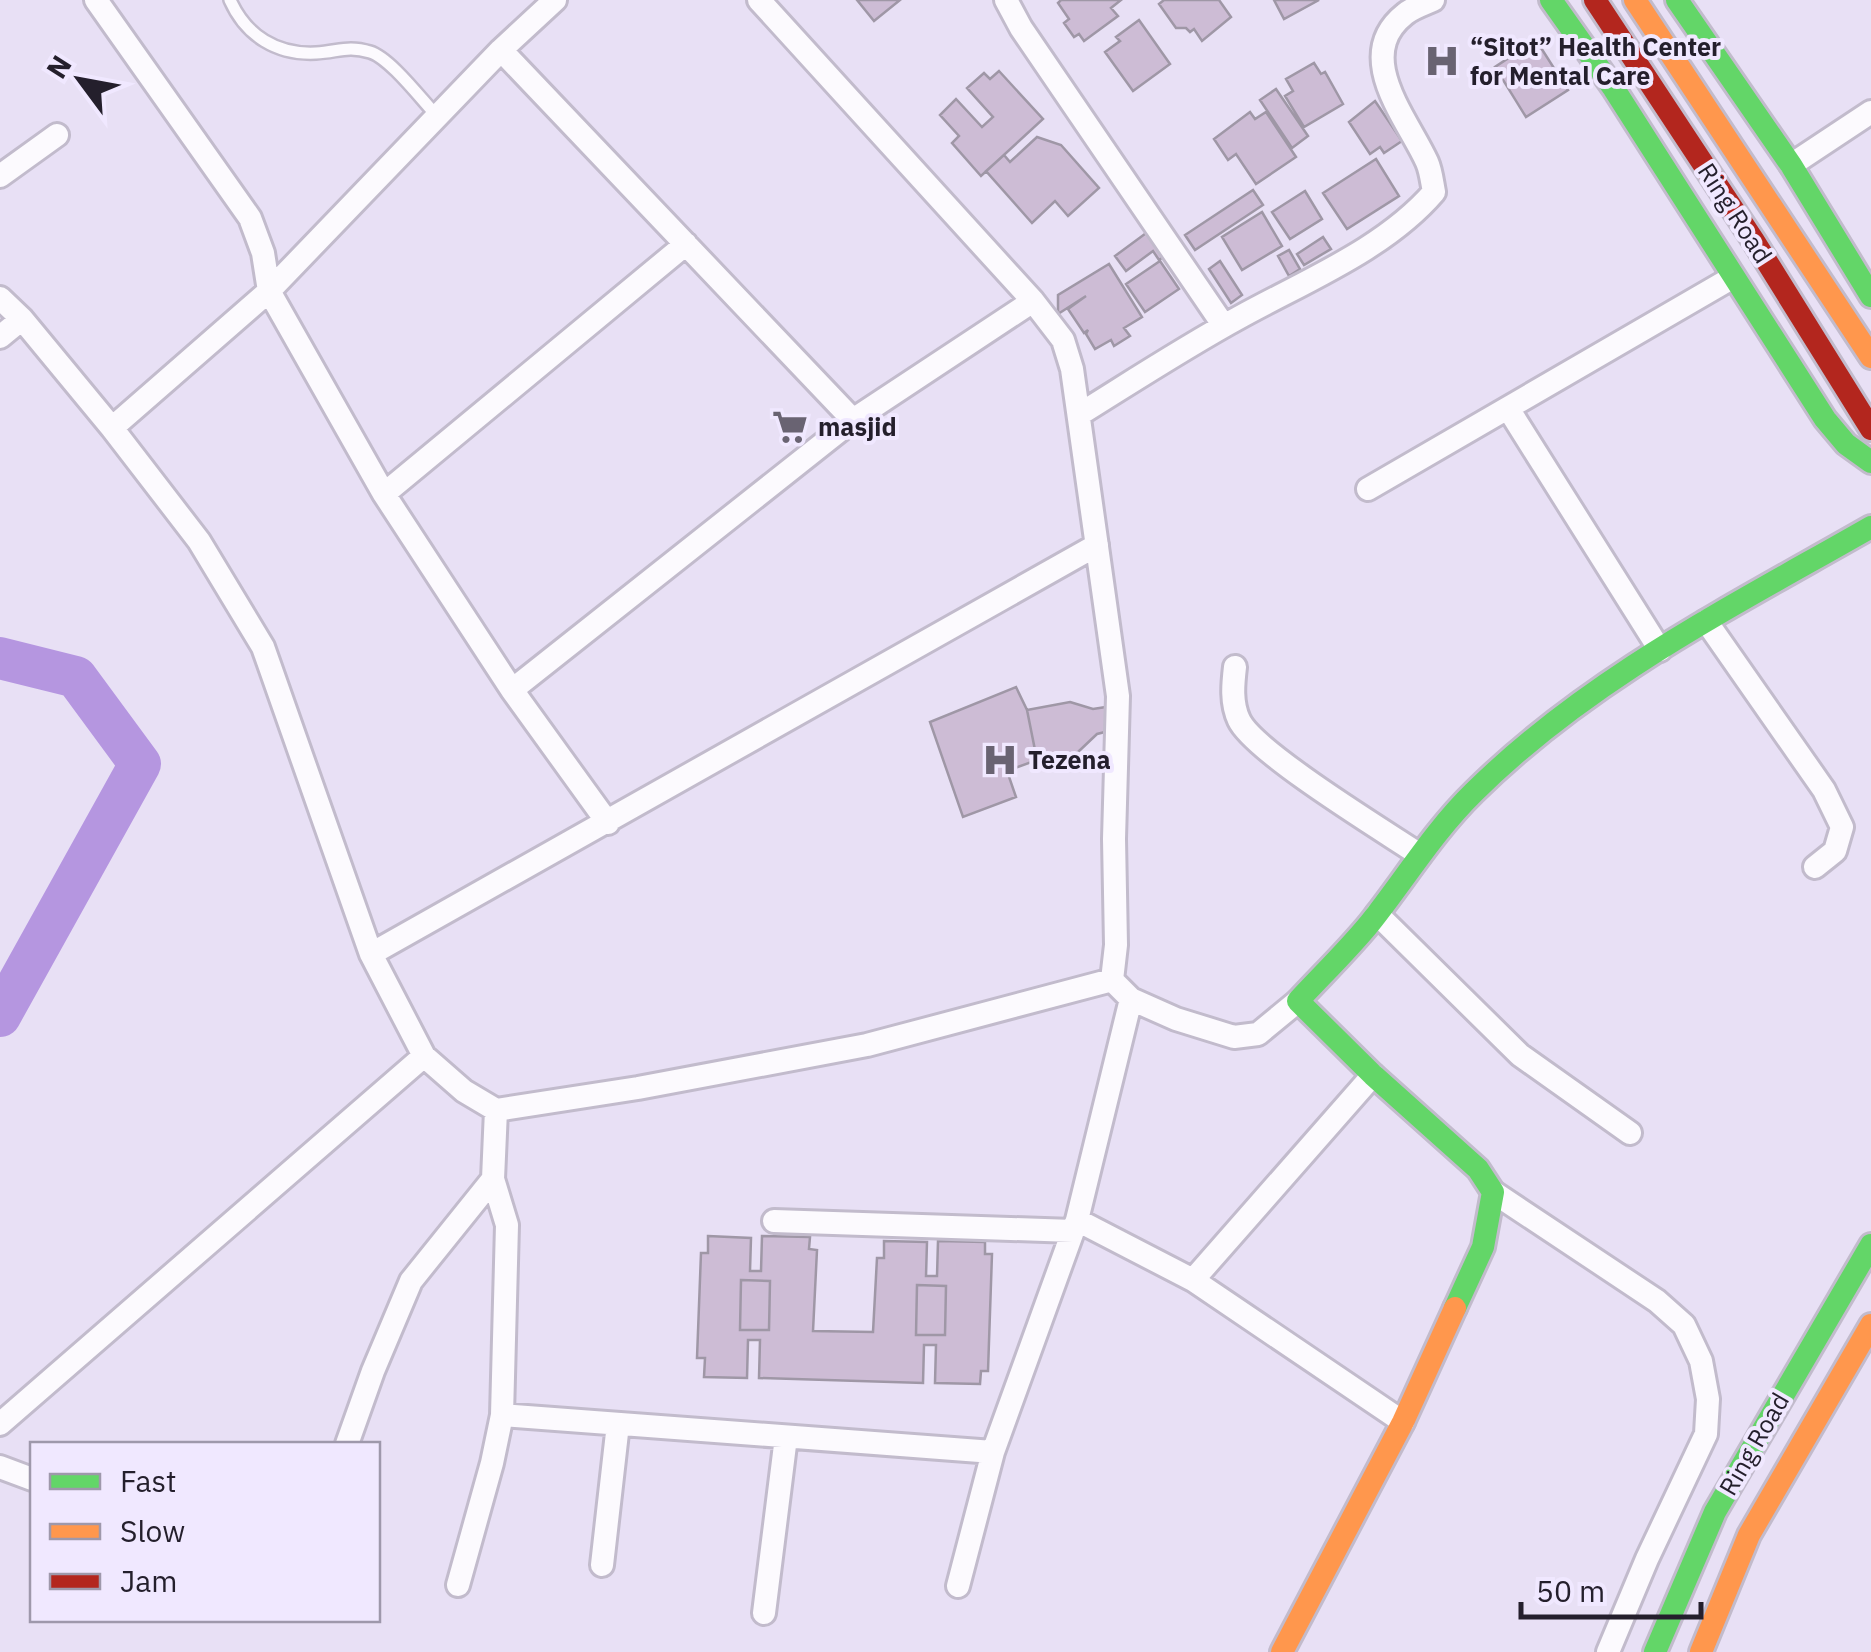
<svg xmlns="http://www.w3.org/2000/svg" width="1871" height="1652" font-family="'IBM Plex Sans',sans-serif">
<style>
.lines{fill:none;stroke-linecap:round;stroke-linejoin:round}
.river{stroke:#b596e0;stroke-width:42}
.building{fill:#cdbcd5;stroke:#9f97a6;stroke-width:2.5;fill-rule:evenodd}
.lane-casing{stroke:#c2bbcc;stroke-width:16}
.street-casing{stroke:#c2bbcc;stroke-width:28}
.fast-casing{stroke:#c2bbcc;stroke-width:28}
.slow-casing{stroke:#c2bbcc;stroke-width:28}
.jam-casing{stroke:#c2bbcc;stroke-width:28}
.lane{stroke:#fcfafe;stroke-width:11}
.street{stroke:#fcfafe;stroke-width:22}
.fast{stroke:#63d668;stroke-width:22}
.slow{stroke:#ff974d;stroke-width:22}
.jam{stroke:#b3261e;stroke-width:22}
.labels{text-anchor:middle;stroke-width:8;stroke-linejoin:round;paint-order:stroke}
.poi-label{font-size:25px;font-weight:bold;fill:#241f2c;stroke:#f0e8ff;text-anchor:start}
.street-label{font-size:25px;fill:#241f2c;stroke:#f0e8ff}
</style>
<rect width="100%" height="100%" fill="#e8e0f5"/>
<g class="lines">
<path class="river" d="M0 658 76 677 140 764 0 1016"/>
</g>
<path class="building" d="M857 0H900L874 21Z
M1061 0H1121L1111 8 1118 16 1084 41 1079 34 1074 37 1064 23 1069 19 1058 3Z
M1164 0H1219L1231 17 1202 41 1194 29 1190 32 1186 28H1176L1159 4Z
M1274 0H1319L1284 19Z
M1139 20 1170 64 1133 91 1105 52 1120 41 1116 37Z
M1536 40 1568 90 1526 117 1495 67Z
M1314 63 1321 74 1325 72 1343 104 1304 127 1285 96 1293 91 1286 79Z
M999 71 1043 119 981 176 952 143 959 136 940 115 956 99 982 127 993 117 967 88 984 73 990 79Z
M1276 89 1308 136 1292 148 1260 100Z
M1375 101 1402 141 1384 153 1380 147 1370 154 1349 122Z
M1250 112 1255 119 1266 112 1296 157 1256 184 1236 154 1228 160 1214 139Z
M1037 137 1061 145 1099 188 1068 216 1055 201 1032 223 986 171 1004 155 1010 162Z
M1376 159 1399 196 1347 229 1323 193Z
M1253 190 1263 205 1195 250 1185 235Z
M1305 191 1322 219 1290 239 1272 212Z
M1262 212 1282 246 1242 270 1222 237Z
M1153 228 1170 252 1159 260 1153 251 1126 271 1115 256Z
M1323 237 1331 249 1304 265 1297 254Z
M1289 250 1300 269 1289 276 1278 256Z
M1160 261 1179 289 1145 312 1126 284Z
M1220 261 1242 295 1231 303 1209 269Z
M1109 264 1142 317 1124 328 1130 336 1114 346 1111 340 1095 349 1086 334 1088 330 1084 333 1068 309 1086 296 1058 314V295Z
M1016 687 1027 710 1037 760 1007 771 1016 797 963 817 930 722Z
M1070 702 1093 709 1106 707 1109 731 1097 734 1078 752 1037 760 1027 710Z
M708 1236 751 1238 750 1271H761L762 1236 810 1237 809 1249 817 1250 813 1331 873 1332 877 1258H884V1241L927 1242 926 1276H937L938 1241 985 1242V1254H992L988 1371H981L980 1384 935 1383 936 1345H924L923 1383 759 1378 760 1340H748L747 1378 704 1377 705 1358H697L701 1253H708ZM741 1280 770 1281 769 1330H740ZM917 1285 946 1286 945 1335H916Z
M741 1280 770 1281 769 1330H740Z
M917 1285 946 1286 945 1335H916Z"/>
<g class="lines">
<defs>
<path id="lane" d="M230 0C246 36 277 55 316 53 338 52 347 45 370 52 390 58 421 99 437 116"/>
<path id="street" d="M96 0 250 218 263 253 269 291 384 494 512 690 608 823
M759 0 1033 301 1063 340 1072 369 1118 696 1114 839 1116 945 1112 980
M1006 0 1021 28 1224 326
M501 50 853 420
M1791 165 1871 112
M0 176 57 135
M0 298 22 319 112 428 199 541 263 647 371 954 424 1056 464 1091 496 1110 638 1088 867 1045 1112 980 1131 999 1176 1019 1234 1037 1258 1034 1298 1001
M0 337 22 319
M1509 410 1660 650
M1080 414C1133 381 1185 347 1240 317 1305 281 1385 249 1434 192 1432 182 1431 171 1427 162 1407 118 1352 56 1405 14 1412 8 1424 4 1433 0
M112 428 269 291 501 50 555 0
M1368 489 1730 279
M384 494 686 244
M1706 621 1824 790 1842 827 1835 851 1815 867
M1235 667C1233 684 1231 703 1239 720 1254 752 1384 831 1420 855
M512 690 853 420 1033 301
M1377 914 1520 1055 1630 1133
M371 954 1097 545
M1493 1192 1657 1301 1684 1325 1701 1361 1708 1399 1706 1434 1647 1559 1608 1652
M1077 1220 1193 1280 1403 1422
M774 1221 1073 1231
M1193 1280 1373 1075
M502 1415 993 1452
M0 1424 424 1056
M347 1444 373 1371 411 1281 493 1179
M0 1467 32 1479
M602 1565 618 1424
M458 1585 492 1463 502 1415 507 1225 493 1179 496 1110
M958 1586 993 1452 1077 1220 1131 999
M764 1613 786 1437"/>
<path id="fast" d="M1551 0 1614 89 1825 419 1846 444 1871 462
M1677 0 1791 165 1871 296
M1455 1308 1483 1247 1493 1192 1478 1169 1373 1075 1298 1001C1322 975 1348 950 1370 923 1405 879 1434 831 1474 792 1588 679 1733 606 1871 527
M1655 1652 1715 1512 1871 1245"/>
<path id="slow" d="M1635 0 1871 357
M1282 1652 1403 1422 1455 1308
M1701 1652 1749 1535 1871 1325"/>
<path id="jam" d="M1595 0 1754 241 1871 429"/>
</defs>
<use href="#lane" class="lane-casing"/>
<use href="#street" class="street-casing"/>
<use href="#fast" class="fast-casing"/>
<use href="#slow" class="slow-casing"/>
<use href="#jam" class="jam-casing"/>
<use href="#lane" class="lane"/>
<use href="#street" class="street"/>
<use href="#fast" class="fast"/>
<use href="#slow" class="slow"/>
<use href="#jam" class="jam"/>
</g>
<defs>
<symbol id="hospital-bare" viewBox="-9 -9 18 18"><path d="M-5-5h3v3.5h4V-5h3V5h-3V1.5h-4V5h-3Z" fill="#696372" stroke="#f0e8ff" stroke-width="2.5" paint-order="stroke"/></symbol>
<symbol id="supermarket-bare" viewBox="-9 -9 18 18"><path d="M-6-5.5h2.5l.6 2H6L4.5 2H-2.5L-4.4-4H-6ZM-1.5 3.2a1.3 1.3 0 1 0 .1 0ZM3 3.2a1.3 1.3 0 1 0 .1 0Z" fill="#696372" stroke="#f0e8ff" stroke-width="2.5" paint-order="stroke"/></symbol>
</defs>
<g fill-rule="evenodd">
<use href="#hospital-bare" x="1417" y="36" width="50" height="50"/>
<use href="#supermarket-bare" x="765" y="402" width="50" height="50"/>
<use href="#hospital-bare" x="975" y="735" width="50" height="50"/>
</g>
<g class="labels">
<g class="poi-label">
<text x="1470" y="56">“Sitot” Health Center<tspan x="1470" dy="29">for Mental Care</tspan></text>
<text x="818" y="436">masjid</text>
<text x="1028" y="769">Tezena</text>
</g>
<g class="street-label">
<text transform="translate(1735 213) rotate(57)" y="9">Ring Road</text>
<text transform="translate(1754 1444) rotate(-60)" y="9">Ring Road</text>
</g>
</g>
<rect x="30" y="1442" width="350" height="180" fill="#f0e8ff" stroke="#9e98ab" stroke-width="2.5"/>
<rect x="50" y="1474" width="50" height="15" fill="#63d668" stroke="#9e98ab" stroke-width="2.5"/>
<text x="120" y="1492" font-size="30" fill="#241f2c">Fast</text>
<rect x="50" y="1524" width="50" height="15" fill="#ff974d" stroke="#9e98ab" stroke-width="2.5"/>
<text x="120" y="1542" font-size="30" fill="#241f2c">Slow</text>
<rect x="50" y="1574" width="50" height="15" fill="#b3261e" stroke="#9e98ab" stroke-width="2.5"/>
<text x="120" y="1592" font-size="30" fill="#241f2c">Jam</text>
<g transform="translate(80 80) rotate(302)" stroke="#f0e8ff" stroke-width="8" paint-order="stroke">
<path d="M0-8L18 38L0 25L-18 38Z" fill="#241f2c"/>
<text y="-15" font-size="28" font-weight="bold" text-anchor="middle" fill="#241f2c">N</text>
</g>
<path d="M1521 1602v15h180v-15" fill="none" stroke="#241f2c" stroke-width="5"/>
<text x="1536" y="1602" font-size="30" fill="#241f2c" stroke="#f0e8ff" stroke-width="8" paint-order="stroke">50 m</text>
</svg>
